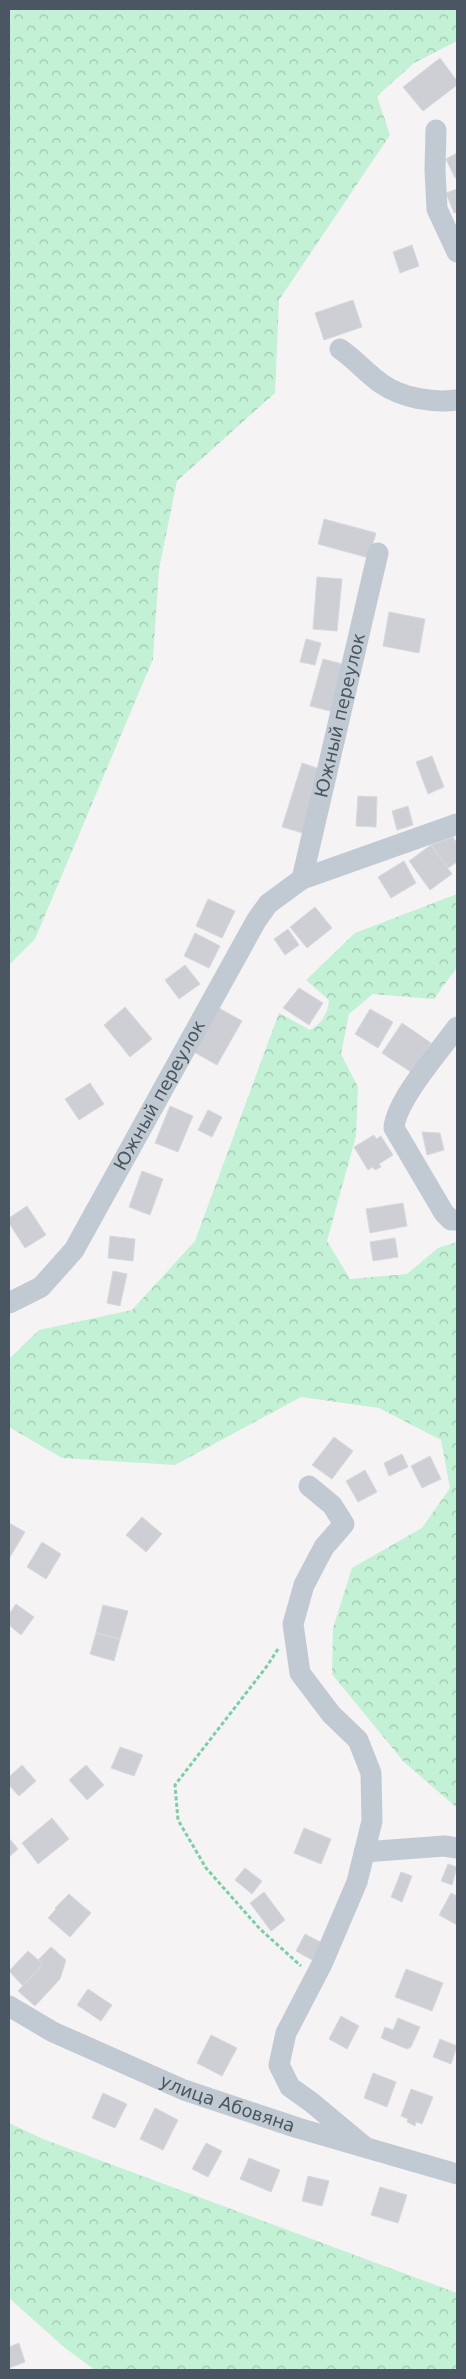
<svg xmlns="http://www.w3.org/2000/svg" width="466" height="2379" font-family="'DejaVu Sans',sans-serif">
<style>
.forest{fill:url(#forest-crowns)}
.building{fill:#cdcfd5;stroke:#d7d9de}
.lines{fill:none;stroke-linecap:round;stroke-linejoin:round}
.path{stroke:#7ad0a6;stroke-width:3;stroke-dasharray:4 2.5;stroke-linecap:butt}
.minor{stroke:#c1cad2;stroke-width:21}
.labels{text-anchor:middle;stroke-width:4.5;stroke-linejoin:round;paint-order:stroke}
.street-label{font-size:18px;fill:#4a5661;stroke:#fff}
</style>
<defs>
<pattern id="forest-crowns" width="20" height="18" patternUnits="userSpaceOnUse" patternTransform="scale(1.25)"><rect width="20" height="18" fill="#c3f1d5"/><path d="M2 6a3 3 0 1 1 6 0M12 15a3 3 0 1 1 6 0" fill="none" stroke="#a0c6b0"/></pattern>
</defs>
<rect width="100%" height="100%" fill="#f5f3f3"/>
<path class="forest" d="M9 9H457V41L414 63 377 96 390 135 279 300 275 393 177 481 159 569 153 659 35 939 9 965Z
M457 894V967L434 999 373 994 349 1014 341 1054 358 1087 356 1136 327 1241 350 1279 407 1274 438 1248 457 1242V1808L403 1761 332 1674 333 1628 352 1568 422 1528 450 1488 441 1440 379 1408 301 1397 175 1465 62 1458 9 1427V1359L39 1330 132 1310 195 1241 279 1013 310 1030C322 1023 328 1014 329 1000L306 980 355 933Z
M9 2123 43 2139 457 2293V2370H95L65 2348 9 2298Z"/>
<path class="building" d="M440 58 457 81V85L423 111 403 87Z
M457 153V177L455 178 446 159Z
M457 189V212L454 213 446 193Z
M412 245 419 266 400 273 393 252Z
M353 300 362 327 324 340 315 313Z
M324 519 376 533 369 558 318 544Z
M317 577 342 579 337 631 313 629Z
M389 612 425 619 419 653 383 646Z
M306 639 321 643 315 665 300 662Z
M323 659 346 665 334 712 310 706Z
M432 756 444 787 428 794 416 762Z
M302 763 323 770 303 833 282 827Z
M358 796 377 797 376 827 356 826Z
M408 806 413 825 397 830 392 811Z
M453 837 457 843V862L448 868 431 845Z
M431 845 452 874 430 890 409 861Z
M404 861 416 883 391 898 378 877Z
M208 899 235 911 222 938 196 926Z
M315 907 332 928 307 948 290 927Z
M288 929 299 945 285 955 274 939Z
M195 933 220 946 209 968 184 956Z
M185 965 200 984 179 999 165 980Z
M299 988 323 1003 309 1025 283 1008Z
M125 1007 152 1039 130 1057 104 1025Z
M219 1008 242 1021 217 1065 194 1052Z
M370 1009 393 1022 378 1048 355 1034Z
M402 1023 431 1043 411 1072 382 1053Z
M90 1083 104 1104 79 1120 65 1099Z
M170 1106 193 1116 178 1152 155 1143Z
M208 1110 222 1117 212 1137 198 1130Z
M422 1132 440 1133 444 1150 427 1155Z
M374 1135 376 1139 381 1136 393 1155 379 1164 381 1167 375 1170 373 1167 368 1170 354 1147Z
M142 1171 163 1179 150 1215 129 1207Z
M403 1203 407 1226 370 1233 366 1209Z
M27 1206 46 1235 25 1248 9 1223V1218Z
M110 1236 135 1239 133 1261 108 1258Z
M395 1238 398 1257 373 1261 370 1242Z
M113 1271 127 1274 120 1306 107 1303Z
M334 1437 353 1451 332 1479 312 1465Z
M402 1454 408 1467 389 1476 384 1463Z
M430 1456 441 1479 422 1488 411 1466Z
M365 1470 377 1492 358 1502 346 1481Z
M142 1517 162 1534 146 1552 126 1535Z
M9 1523 25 1532 10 1557H9Z
M42 1542 61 1554 46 1579 27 1567Z
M16 1604 34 1617 21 1635 9 1625V1614Z
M103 1605 128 1611 120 1639 96 1633Z
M96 1633 120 1639 114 1661 90 1654Z
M120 1747 143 1755 134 1776 111 1768Z
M22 1765 36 1781 19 1796 9 1785V1777Z
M86 1765 104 1785 87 1800 69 1780Z
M52 1818 69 1839 38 1864 22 1843Z
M304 1828 331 1839 321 1864 294 1853Z
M9 1838 18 1849 9 1857Z
M448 1864 457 1867 452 1885 441 1881Z
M245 1868 262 1881 252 1894 235 1880Z
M401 1872 412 1876 402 1902 391 1897Z
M264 1892 285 1920 271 1931 250 1903Z
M451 1893 457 1896V1925L439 1915Z
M69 1894 91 1913 70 1937 48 1918 56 1909 55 1908Z
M305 1934 324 1944 314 1961 296 1951Z
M51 1947 66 1960 60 1979 35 2006 18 1991 43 1964 38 1960Z
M28 1951 43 1964 23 1986 9 1971Z
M406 1969 443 1983 432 2011 395 1997Z
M88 1989 112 2005 101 2021 77 2005Z
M341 2016 359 2026 347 2049 329 2039Z
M398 2018 420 2027 411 2047 407 2049 381 2038 385 2027 393 2030Z
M211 2035 237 2048 222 2076 197 2063Z
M440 2039 457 2046 451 2064 433 2057Z
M373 2073 396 2082 387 2107 364 2098Z
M411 2089 433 2097 422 2124 416 2122 415 2126 407 2122 408 2119 401 2116Z
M103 2093 127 2104 115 2128 92 2118Z
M155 2108 178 2120 163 2150 140 2139Z
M206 2143 222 2151 208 2177 192 2169Z
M249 2158 280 2170 271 2192 240 2179Z
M308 2176 329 2181 322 2206 302 2201Z
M380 2187 407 2195 398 2223 371 2215Z
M19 2343 25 2362 9 2368V2347Z"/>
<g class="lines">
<path class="path" d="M278 1649 267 1666 175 1785 178 1820 206 1868 260 1929 301 1966"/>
<g class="minor">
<path d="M436 130 435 170 437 209 457 252"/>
<path d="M340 349C355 359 367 374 382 384 402 398 433 403 457 400"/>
<path id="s1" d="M302 879 378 553"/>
<path d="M457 1027C440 1051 396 1100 394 1128L444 1213 451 1220H457"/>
<path id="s2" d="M9 1303 41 1287 74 1250 256 921 268 904 302 879 457 824"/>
<path d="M309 1486 332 1505 344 1524 324 1547 304 1585 293 1624 300 1673 331 1714 358 1740 371 1773 372 1821 357 1882 322 1964 286 2033 279 2065 290 2087 311 2102 365 2147"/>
<path d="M364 1852 444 1846 457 1848"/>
<path id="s3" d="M9 2006 53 2032 184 2090 298 2128 457 2174"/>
</g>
</g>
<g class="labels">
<g class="street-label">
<text dy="6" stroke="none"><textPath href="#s1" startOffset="168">Южный переулок</textPath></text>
<text dy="6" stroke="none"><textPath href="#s2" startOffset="262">Южный переулок</textPath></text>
<text dy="6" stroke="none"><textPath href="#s3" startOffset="240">улица Абовяна</textPath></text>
</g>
</g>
<rect width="466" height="2379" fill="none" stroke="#4a5661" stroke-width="20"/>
</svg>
